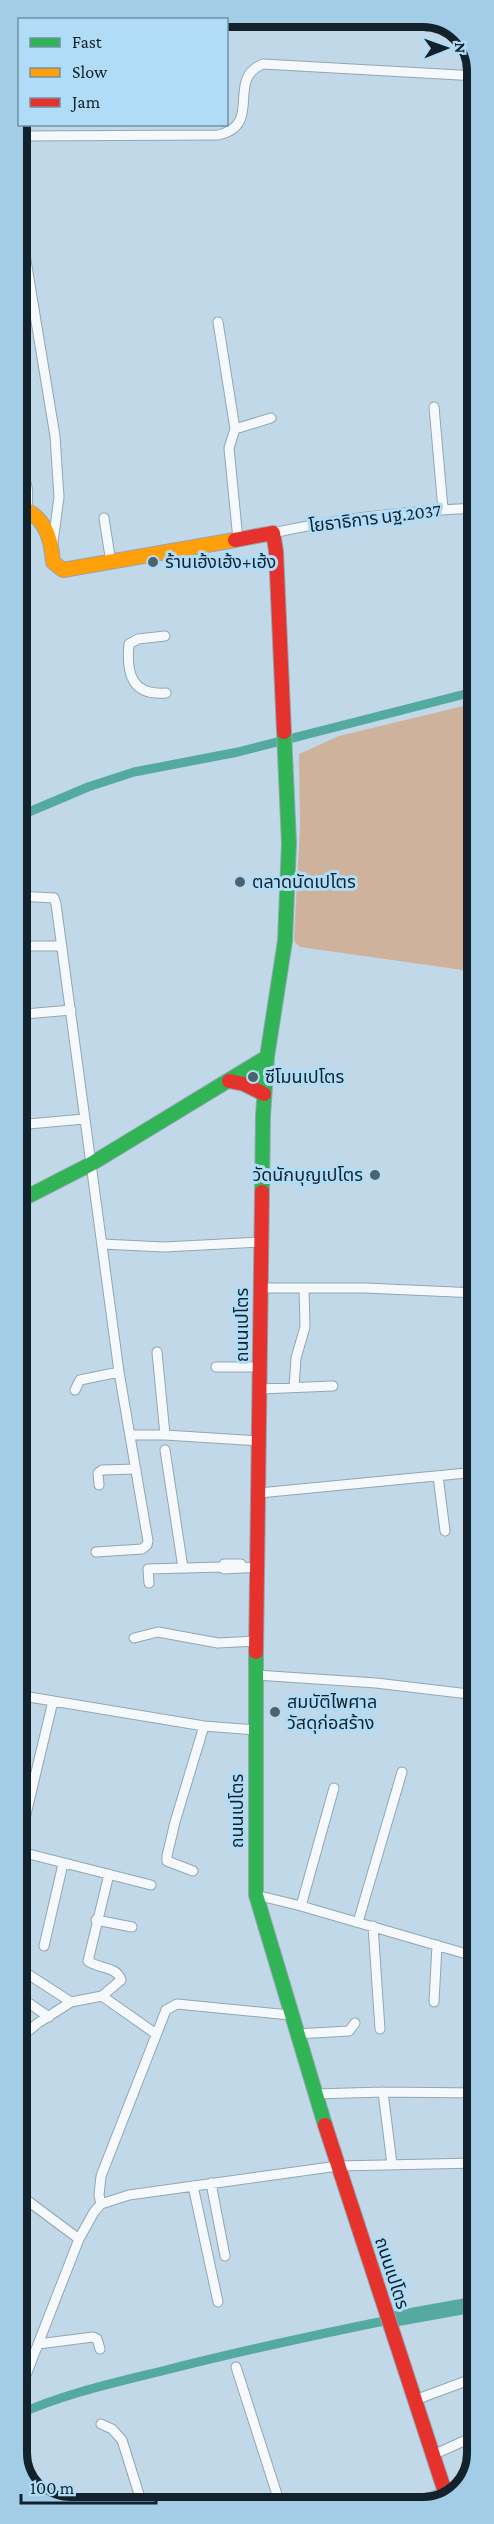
<svg xmlns="http://www.w3.org/2000/svg" width="494" height="2524" font-family="'Crimson Pro','Noto Sans Thai',serif">
<style>
.built{fill:#aed5ed}
.green{fill:#cfb29b}
.lines{fill:none;stroke-linecap:round;stroke-linejoin:round}
.canal{stroke:#54aaa0;stroke-width:9}
.river{stroke:#54aaa0;stroke-width:16}
.street-casing{stroke:#93a6b2;stroke-width:11}
.fast-casing{stroke:#93a6b2;stroke-width:16}
.slow-casing{stroke:#93a6b2;stroke-width:16}
.jam-casing{stroke:#93a6b2;stroke-width:16}
.street{stroke:#f6f9fb;stroke-width:9}
.fast{stroke:#30b455;stroke-width:14}
.slow{stroke:#ff9f0a;stroke-width:14}
.jam{stroke:#e5322d;stroke-width:14}
.poi-dot{fill:#4e626d;stroke:#b0dcf7;stroke-width:2}
.labels{text-anchor:middle;stroke-width:6;stroke-linejoin:round;paint-order:stroke}
.street-label{font-size:18px;fill:#11222c;stroke:#b0dcf7}
.poi-label{font-size:18px;fill:#11222c;stroke:#b0dcf7;text-anchor:start}
.rim{fill:none;stroke:#11222c;stroke-width:8}
</style>
<rect width="100%" height="100%" fill="#c0d8e7"/>
<path class="built" d="M476 703H477V837L468 836Z"/>
<path class="green" d="M476 703 468 836 477 837V972L300 947 294 941 300 826 299 754 339 736Z"/>
<g class="lines">
<path class="canal" d="M17 817 88 787 134 772 238 752 477 691
M17 2415C63 2394 113 2383 162 2371 241 2351 319 2334 399 2318"/>
<path class="river" d="M399 2318 477 2304"/>
<defs>
<path id="street" d="M17 136 218 135C264 125 225 79 263 64L477 76
M17 206 55 436 59 497 53 542
M218 322 235 429
M434 407 443 509
M17 472C30 482 28 493 27 508
M104 518 111 563
M273 533C340 518 409 511 477 508
M238 540 229 448 235 429 271 418
M165 636 138 639 129 644C126 674 132 696 166 693
M17 896 54 898 56 904 119 1372 148 1541 147 1545 142 1549 96 1552
M17 946H62
M17 1012 25 1014 71 1010
M17 1125 84 1119
M102 1244 164 1247 261 1242
M261 1288H365L477 1293
M157 1352 165 1435
M17 1358V1523
M216 1367H260
M294 1387 296 1358 305 1327 304 1288
M260 1389 333 1386
M75 1390 80 1380 119 1372
M131 1435H165L259 1441
M165 1450 183 1568
M438 1476 445 1531
M99 1485 98 1473 102 1470 136 1469
M259 1493 477 1472
M243 1567 241 1564H224L222 1567 224 1569 258 1567
M149 1583 148 1569 222 1567
M134 1638 158 1632 218 1643 256 1641
M256 1675 376 1683 477 1695
M17 1695 204 1726 256 1730
M17 1851 151 1885
M17 1852 53 1701
M193 1871 167 1861V1856L175 1822 204 1726
M256 1895 301 1906 477 1957
M301 1906 334 1788
M96 1920 132 1927
M358 1922 402 1772
M373 1926 380 2029
M44 1946 63 1864
M17 1967 71 2002
M17 1995 49 2017
M102 1996 121 1980C117 1966 98 1969 88 1961L109 1874
M434 2002 437 1945
M296 2034 349 2031 355 2023
M17 2040 38 2023 71 2002 102 1996 156 2034
M17 2054 21 2062 17 2078
M383 2092 392 2164
M315 2094 383 2092 477 2093
M211 2183 225 2256
M193 2186 218 2302
M20 2195 79 2239
M101 2204 99 2195 101 2176 166 2010 177 2004 290 2015
M38 2344 93 2337 97 2339 100 2349
M236 2367 281 2507
M17 2387 26 2375 79 2239 94 2212 101 2204 129 2195 338 2166 477 2163
M415 2400 477 2377
M101 2424 112 2429 122 2440 143 2507
M433 2455 477 2435
M405 2507 445 2492"/>
<path id="fast" d="M262 1192 263 1116 267 1057 285 941 289 843 284 732
M17 1202 91 1164 267 1057
M256 1652V1895L325 2125"/>
<path id="slow" d="M17 506C44 515 51 535 53 562L63 570 235 540"/>
<path id="jam" d="M235 540 273 533 276 551 284 732
M229 1081 244 1084 264 1094
M256 1652 262 1192
M325 2125 447 2498"/>
</defs>
<use href="#street" class="street-casing"/>
<use href="#fast" class="fast-casing"/>
<use href="#slow" class="slow-casing"/>
<use href="#jam" class="jam-casing"/>
<use href="#street" class="street"/>
<use href="#fast" class="fast"/>
<use href="#slow" class="slow"/>
<use href="#jam" class="jam"/>
</g>
<g class="poi-dot">
<circle cx="153" cy="562" r="6"/>
<circle cx="240" cy="882" r="6"/>
<circle cx="253" cy="1077" r="6"/>
<circle cx="375" cy="1175" r="6"/>
<circle cx="275" cy="1712" r="6"/>
</g>
<g class="labels">
<g class="street-label">
<text transform="translate(375 518) rotate(-7)" y="6">โยธาธิการ นฐ.2037</text>
<text transform="translate(242 1325) rotate(-90)" y="6">ถนนเปโตร</text>
<text transform="translate(237 1811) rotate(-90)" y="6">ถนนเปโตร</text>
<text transform="translate(392 2273) rotate(72)" y="6">ถนนเปโตร</text>
</g>
<g class="poi-label">
<text x="165" y="568">ร้านเฮ้งเฮ้ง+เฮ้ง</text>
<text x="252" y="888">ตลาดนัดเปโตร</text>
<text x="265" y="1083">ซีโมนเปโตร</text>
<text x="363" y="1181" text-anchor="end">วัดนักบุญเปโตร</text>
<text x="287" y="1708">สมบัติไพศาล<tspan x="287" dy="21">วัสดุก่อสร้าง</tspan></text>
</g>
</g>
<path d="M0 0H494V2524H0ZM71 27H423A44 44 0 0 1 467 71V2453A44 44 0 0 1 423 2497H71A44 44 0 0 1 27 2453V71A44 44 0 0 1 71 27Z" fill="#a3cde7" fill-rule="evenodd"/>
<path class="rim" d="M71 27H423A44 44 0 0 1 467 71V2453A44 44 0 0 1 423 2497H71A44 44 0 0 1 27 2453V71A44 44 0 0 1 71 27Z"/>
<rect x="18" y="18" width="210" height="108" fill="#b0dcf7" stroke="#7092a6" stroke-width="1.5"/>
<rect x="30" y="38" width="30" height="9" fill="#30b455" stroke="#7092a6" stroke-width="1.5"/>
<text x="72" y="48" font-size="18" fill="#11222c">Fast</text>
<rect x="30" y="68" width="30" height="9" fill="#ff9f0a" stroke="#7092a6" stroke-width="1.5"/>
<text x="72" y="78" font-size="18" fill="#11222c">Slow</text>
<rect x="30" y="98" width="30" height="9" fill="#e5322d" stroke="#7092a6" stroke-width="1.5"/>
<text x="72" y="108" font-size="18" fill="#11222c">Jam</text>
<g transform="translate(446 48) rotate(89)" stroke="#b0dcf7" stroke-width="4.5" paint-order="stroke">
<path d="M0-4.5L10 22L0 15L-10 22Z" fill="#11222c"/>
<text y="-9" font-size="16" font-weight="bold" text-anchor="middle" fill="#11222c">N</text>
</g>
<path d="M21 2494v9h135v-9" fill="none" stroke="#11222c" stroke-width="3"/>
<text x="30" y="2494" font-size="18" fill="#11222c" stroke="#b0dcf7" stroke-width="4.5" paint-order="stroke">100 m</text>
</svg>
